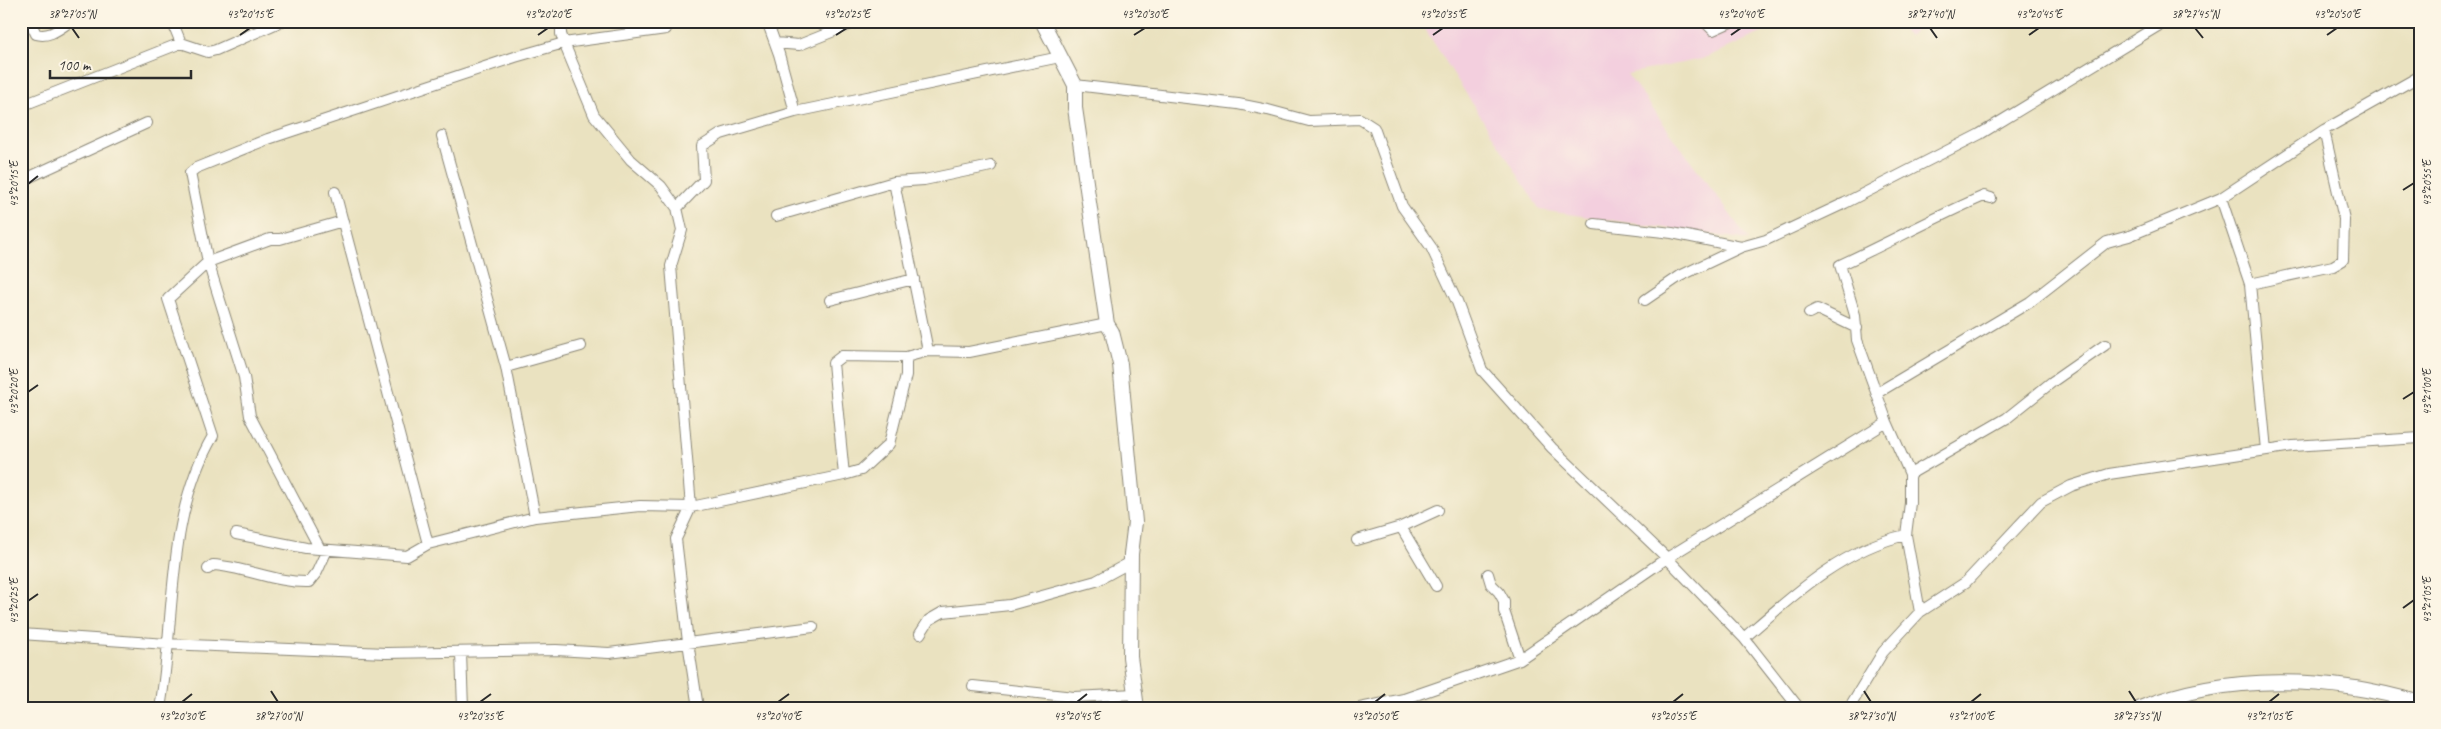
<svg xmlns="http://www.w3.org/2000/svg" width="2441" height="729" font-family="Caveat,sans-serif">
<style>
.built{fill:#f3cfde}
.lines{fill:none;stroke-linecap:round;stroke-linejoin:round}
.street-casing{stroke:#8a8676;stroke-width:12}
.secondary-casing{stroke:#8a8676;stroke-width:16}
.street{stroke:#fff;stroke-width:10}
.secondary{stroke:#fff;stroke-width:14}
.ticks{fill:none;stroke:#2b2b2b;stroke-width:2}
.neatline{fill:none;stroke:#2b2b2b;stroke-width:2}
.ticks-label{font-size:12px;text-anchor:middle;fill:#2b2b2b}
</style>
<rect width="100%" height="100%" fill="#fcf5e5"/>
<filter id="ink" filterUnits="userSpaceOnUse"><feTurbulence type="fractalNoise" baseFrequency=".02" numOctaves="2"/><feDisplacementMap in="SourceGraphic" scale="10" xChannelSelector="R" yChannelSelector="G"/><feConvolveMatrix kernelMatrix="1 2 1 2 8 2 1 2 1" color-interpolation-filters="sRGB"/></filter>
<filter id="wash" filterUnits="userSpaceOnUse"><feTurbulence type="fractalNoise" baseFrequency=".0096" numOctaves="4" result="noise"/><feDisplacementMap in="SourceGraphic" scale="20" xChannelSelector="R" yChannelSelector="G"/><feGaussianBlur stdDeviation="1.12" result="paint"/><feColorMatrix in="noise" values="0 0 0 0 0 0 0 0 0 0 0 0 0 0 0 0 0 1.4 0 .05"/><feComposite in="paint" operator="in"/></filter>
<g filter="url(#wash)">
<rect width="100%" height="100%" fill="#eae2c0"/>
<path class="built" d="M1420 21H1789L1702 59 1627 74 1749 240 1540 210Z
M1894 21H1926L1909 36Z"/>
</g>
<g filter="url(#ink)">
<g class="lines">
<defs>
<path id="street" d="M30 21 36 34C50 38 60 28 71 21
M172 21 181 43 208 52 216 50 282 21
M561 21V34L564 43 594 115 631 160 661 186 677 208 682 230 671 266 691 507 676 539 688 642 698 708
M767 21 779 54 795 112
M1704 21 1713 30 1733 21
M775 43 799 45 859 21
M1075 85 1238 104 1268 110 1309 121 1360 119 1374 128 1402 206 1431 247 1457 302 1482 370 1552 448 1667 558 1744 638 1799 708
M21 106 181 43
M442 136 506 367 535 517
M21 181 147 123
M335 192 428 544
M2221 198 2250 284 2266 450
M677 208 704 180 702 146 721 134 795 112 1060 57
M776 216 894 182 924 180 991 166
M1594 224 1672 233 1741 247 1766 240 1845 203 1980 134 2166 21
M2250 284 2333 266 2343 260 2344 219 2324 130
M830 300 914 279
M1645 300 1680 276 1741 247
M1809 313 1817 309 1857 328
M928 351 969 352 1107 324
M506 367 581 346
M1877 393 2030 302 2107 242 2129 236 2221 198 2324 130 2420 76
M1910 474 2007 418 2052 382 2105 345
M844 475 833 363 842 356 906 357
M1401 527 1436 586
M236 534 306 548 407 556 428 544 535 517 640 506 691 507 844 475 861 470 889 444 906 375V357L928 351 894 182
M1357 540 1401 527 1438 510
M320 549 250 416 244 377 208 262 190 173 196 168 268 139 515 57 564 43 666 29
M208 569 213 565C245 567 276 583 309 582L317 572 327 550
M1488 574 1491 584 1499 592 1504 601V611L1520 659
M1920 612 1906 535 1910 503V474L1887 422 1857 340 1855 315 1840 265C1888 243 1935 217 1984 196L1991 198
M21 634 167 644 386 653 556 650 609 653 813 627
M920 634 929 620 943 612 1010 605 1096 581 1131 562
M1744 638C1791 597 1842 549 1906 535
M461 653 463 708
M973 686 1074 697 1135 694
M160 708C176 618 165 518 213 436L168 299 208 262 270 239H280L343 221
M1360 708 1404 699 1520 659 1667 558 1887 422
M1849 708 1883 652 1920 612 1966 582 2041 502 2071 486 2109 474 2293 446 2420 438"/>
<path id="secondary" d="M1042 21 1075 85V108L1107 324 1112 332 1120 364 1135 522 1131 554 1130 657 1137 708
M2140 708C2227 673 2331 676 2420 703"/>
</defs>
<use href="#street" class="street-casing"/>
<use href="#secondary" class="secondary-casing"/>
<use href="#street" class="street"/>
<use href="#secondary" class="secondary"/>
</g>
</g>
<path class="ticks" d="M72 28 79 38M1930 28 1937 38M2195 28 2203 38M240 35 250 28M538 35 548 28M836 35 847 28M1134 35 1145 28M1433 35 1443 28M1731 35 1741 28M2029 35 2039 28M2327 35 2337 28M28 184 38 176M2403 190 2414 183M28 392 38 385M2403 399 2414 392M28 601 38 594M2403 608 2414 600M271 691 278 702M1864 691 1871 702M2129 691 2136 702M182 702 192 694M480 702 491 694M778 702 789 694M1077 702 1087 694M1375 702 1385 694M1673 702 1683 694M1971 702 1981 694M2269 702 2279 694"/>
<rect width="2441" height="729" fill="none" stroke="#fcf5e5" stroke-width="55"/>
<path d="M50 70v8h141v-8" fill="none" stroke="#2b2b2b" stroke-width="2.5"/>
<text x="58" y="70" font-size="15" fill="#2b2b2b" stroke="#fcf5e5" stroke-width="4" paint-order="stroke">100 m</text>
<rect x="28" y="28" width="2386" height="674" class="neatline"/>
<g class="ticks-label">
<text x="72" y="18">38°27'05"N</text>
<text x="250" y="18">43°20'15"E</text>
<text x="548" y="18">43°20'20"E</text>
<text x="847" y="18">43°20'25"E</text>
<text x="1145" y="18">43°20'30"E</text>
<text x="1443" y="18">43°20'35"E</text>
<text x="1741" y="18">43°20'40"E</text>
<text x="1930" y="18">38°27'40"N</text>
<text x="2039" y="18">43°20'45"E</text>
<text x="2195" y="18">38°27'45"N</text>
<text x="2337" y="18">43°20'50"E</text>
<text transform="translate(2427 183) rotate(-90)" y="4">43°20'55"E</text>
<text transform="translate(14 184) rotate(-90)" y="4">43°20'15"E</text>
<text transform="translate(2427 392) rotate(-90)" y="4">43°21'00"E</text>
<text transform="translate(14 392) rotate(-90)" y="4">43°20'20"E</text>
<text transform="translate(2427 600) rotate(-90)" y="4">43°21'05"E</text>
<text transform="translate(14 601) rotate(-90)" y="4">43°20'25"E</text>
<text x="182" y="720">43°20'30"E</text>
<text x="278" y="720">38°27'00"N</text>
<text x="480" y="720">43°20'35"E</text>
<text x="778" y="720">43°20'40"E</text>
<text x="1077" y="720">43°20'45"E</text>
<text x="1375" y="720">43°20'50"E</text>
<text x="1673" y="720">43°20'55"E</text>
<text x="1871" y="720">38°27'30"N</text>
<text x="1971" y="720">43°21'00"E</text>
<text x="2136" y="720">38°27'35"N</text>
<text x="2269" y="720">43°21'05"E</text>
</g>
</svg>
